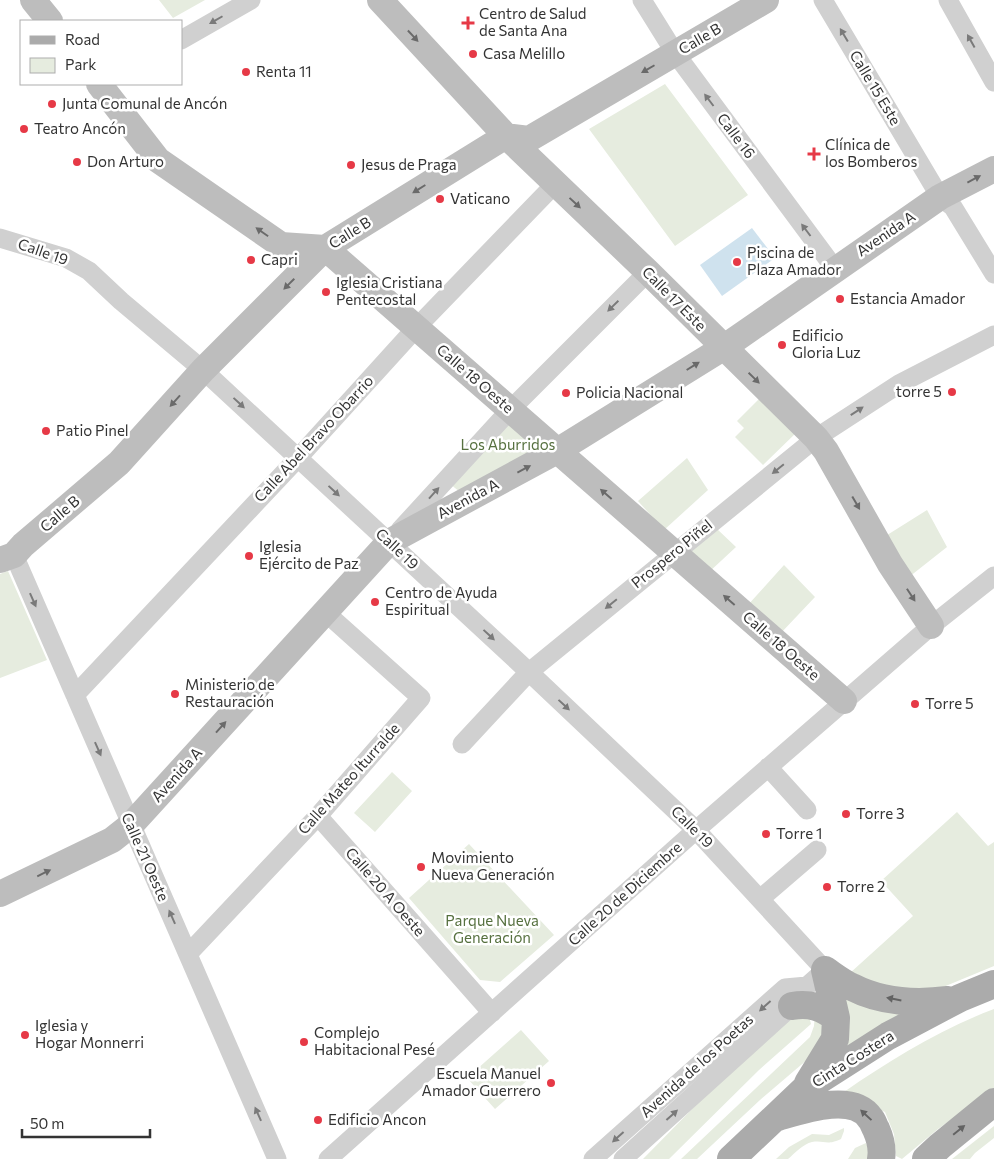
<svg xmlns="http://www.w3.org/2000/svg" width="994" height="1159" font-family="Commissioner,sans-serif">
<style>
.green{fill:#e6ecdf}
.water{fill:#cfe2ee}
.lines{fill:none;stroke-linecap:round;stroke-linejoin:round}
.street{stroke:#d0d0d0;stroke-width:19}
.secondary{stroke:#bdbdbd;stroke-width:26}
.primary{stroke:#ababab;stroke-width:28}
.oneway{fill:#7a7a7a}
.oneway2{fill:#6a6a6a}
.oneway3{fill:#636363}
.poi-dot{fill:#e63946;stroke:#fff;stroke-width:2}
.labels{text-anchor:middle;stroke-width:5;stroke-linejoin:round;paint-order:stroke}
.poi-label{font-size:15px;fill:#333;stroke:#fff;text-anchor:start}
.street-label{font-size:15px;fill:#333;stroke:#fff}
.park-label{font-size:15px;fill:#56703f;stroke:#fff}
</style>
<rect width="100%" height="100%" fill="#fff"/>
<path class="green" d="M159 0H205L173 18Z
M665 84 748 195 675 246 589 129Z
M763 395 798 431 763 465 735 437 744 428 737 421Z
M505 422 539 447 460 492 450 484Z
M687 458 708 490 664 530 638 501Z
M927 510 947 547 909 577 884 537Z
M716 528 736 547 708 573 686 553Z
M784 565 815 597 780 634 747 606Z
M8 571 47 660 0 678V574Z
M392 772 412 791 375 832 354 813Z
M957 812 988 846 994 842V966L936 990 896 992 850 973 913 916 881 881Z
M469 844 554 935 500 982 480 980 409 898Z
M845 998 908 1010 840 1058Z
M994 1009V1089L938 1129 902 1159 896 1156 894 1134 885 1112 856 1100 844 1092C890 1060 941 1029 994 1009Z
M815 1014 822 1020 825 1033 808 1059 760 1100 697 1159H681L810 1037 814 1026Z
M793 1015 809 1016 811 1024 759 1070 669 1159H643L701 1100Z
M521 1030 549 1061 495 1109 467 1078Z
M994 1126V1138L975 1153 970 1159H952Z
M844 1128V1131L841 1139C826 1146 825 1140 812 1142 803 1144 795 1153 788 1159H776L789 1147 812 1134 829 1135Z
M866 1143 870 1152 871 1159H848L855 1148Z"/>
<path class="water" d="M752 228 775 258 722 296 700 265Z"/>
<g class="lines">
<path class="street" d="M642 0 675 53 835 269
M823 0 940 197 953 207 994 274
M948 0 994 82
M181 40 251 0
M0 238 66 258 89 271 121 301 203 370 529 672 696 830 825 970 807 986 792 1006 623 1159
M400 530 510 410 648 272
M14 555 277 1159
M75 695 298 458 416 328 555 184
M462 744 529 672 816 438 899 384 994 335
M768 767 807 810
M318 816 492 1013
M760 899 817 850
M188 954 318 816 421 698 325 612
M328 1159 696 830 931 626 994 576
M593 1159 785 988 807 986"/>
<path class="secondary" d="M33 0 50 21
M380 0 506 136 648 272 816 438 826 451 890 564 931 626
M99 84 158 160 281 245 325 248 844 701
M0 560 14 555 23 545 119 463 203 370 325 248 506 136 529 139 766 0
M0 894 112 840 131 825 389 542 557 451 723 348 940 197 994 169"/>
<path class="primary" d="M825 970C834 976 843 983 852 987 881 1002 917 1004 948 1000
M792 1006C810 1003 822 1007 836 1018
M808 1083 835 1039 836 1018 825 970
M778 1117C802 1110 853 1092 870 1118 873 1121 874 1126 876 1129 880 1138 883 1148 881 1159
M731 1159 805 1089 888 1036 960 998 994 984
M926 1159 940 1146 994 1102"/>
</g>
<defs><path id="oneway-solid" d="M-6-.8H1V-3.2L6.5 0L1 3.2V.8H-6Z" transform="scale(1.25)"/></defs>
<g class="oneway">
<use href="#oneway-solid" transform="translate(216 20) rotate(150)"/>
<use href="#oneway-solid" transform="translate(844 35) rotate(-121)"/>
<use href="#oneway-solid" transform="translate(971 41) rotate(-119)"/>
<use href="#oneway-solid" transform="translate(709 100) rotate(-127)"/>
<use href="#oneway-solid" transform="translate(806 230) rotate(-127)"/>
<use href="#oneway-solid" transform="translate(613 306) rotate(136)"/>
<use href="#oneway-solid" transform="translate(239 403) rotate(43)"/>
<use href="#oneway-solid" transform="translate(857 411) rotate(-33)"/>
<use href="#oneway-solid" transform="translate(778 469) rotate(141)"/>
<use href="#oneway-solid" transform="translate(334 491) rotate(43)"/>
<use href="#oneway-solid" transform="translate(434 493) rotate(-48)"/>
<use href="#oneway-solid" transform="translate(33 600) rotate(66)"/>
<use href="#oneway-solid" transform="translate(611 604) rotate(141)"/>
<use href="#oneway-solid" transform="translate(489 635) rotate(43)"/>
<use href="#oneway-solid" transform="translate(564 705) rotate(43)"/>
<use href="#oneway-solid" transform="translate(98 749) rotate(66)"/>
<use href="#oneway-solid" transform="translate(172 917) rotate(-114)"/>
<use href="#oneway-solid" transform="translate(765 1006) rotate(138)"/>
<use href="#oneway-solid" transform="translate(258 1114) rotate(-114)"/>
<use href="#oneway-solid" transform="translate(672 1115) rotate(-42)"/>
<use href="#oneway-solid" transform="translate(618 1137) rotate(138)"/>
</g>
<g class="oneway2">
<use href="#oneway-solid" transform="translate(413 36) rotate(47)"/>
<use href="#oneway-solid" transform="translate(648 69) rotate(150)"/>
<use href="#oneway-solid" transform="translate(974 179) rotate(-28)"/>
<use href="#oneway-solid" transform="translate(419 189) rotate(148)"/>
<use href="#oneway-solid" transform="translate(575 203) rotate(43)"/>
<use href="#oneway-solid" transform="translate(262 232) rotate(-145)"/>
<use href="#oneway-solid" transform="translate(289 284) rotate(135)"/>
<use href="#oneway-solid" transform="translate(693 366) rotate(-32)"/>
<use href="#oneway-solid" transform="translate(754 378) rotate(44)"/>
<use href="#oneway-solid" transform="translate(175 401) rotate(132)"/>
<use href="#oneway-solid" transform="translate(524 469) rotate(-28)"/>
<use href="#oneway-solid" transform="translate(606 494) rotate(-139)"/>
<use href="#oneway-solid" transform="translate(856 503) rotate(60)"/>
<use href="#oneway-solid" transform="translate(911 595) rotate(57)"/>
<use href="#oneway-solid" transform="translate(729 600) rotate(-139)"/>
<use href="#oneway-solid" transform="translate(221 727) rotate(-48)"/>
<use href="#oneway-solid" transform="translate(44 873) rotate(-26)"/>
</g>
<g class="oneway3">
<use href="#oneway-solid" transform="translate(894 999) rotate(-169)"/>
<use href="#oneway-solid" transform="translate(866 1115) rotate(-137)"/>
<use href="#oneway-solid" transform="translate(959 1130) rotate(-39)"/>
</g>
<g class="poi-dot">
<path d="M465.5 15.5h5v5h5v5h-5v5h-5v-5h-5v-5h5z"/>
<circle cx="473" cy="54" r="5"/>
<circle cx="246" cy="72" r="5"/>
<circle cx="52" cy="104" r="5"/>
<circle cx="24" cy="129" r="5"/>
<path d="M811.5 146.5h5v5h5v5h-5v5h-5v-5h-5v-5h5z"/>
<circle cx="77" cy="162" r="5"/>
<circle cx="351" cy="165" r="5"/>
<circle cx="440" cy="199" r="5"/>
<circle cx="251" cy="260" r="5"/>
<circle cx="737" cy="262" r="5"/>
<circle cx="326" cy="292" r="5"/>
<circle cx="840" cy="299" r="5"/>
<circle cx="782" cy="345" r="5"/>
<circle cx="952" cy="392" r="5"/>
<circle cx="566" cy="393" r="5"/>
<circle cx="46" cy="431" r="5"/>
<circle cx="249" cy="556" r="5"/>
<circle cx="375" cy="602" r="5"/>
<circle cx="175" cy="694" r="5"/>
<circle cx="915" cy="704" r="5"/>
<circle cx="846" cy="814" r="5"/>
<circle cx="766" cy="834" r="5"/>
<circle cx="421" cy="867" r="5"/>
<circle cx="827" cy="887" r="5"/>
<circle cx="25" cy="1035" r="5"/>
<circle cx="304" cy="1042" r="5"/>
<circle cx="551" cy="1083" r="5"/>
<circle cx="318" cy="1120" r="5"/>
</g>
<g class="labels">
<g class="poi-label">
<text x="479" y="19">Centro de Salud<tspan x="479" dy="17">de Santa Ana</tspan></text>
<text x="483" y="59">Casa Melillo</text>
<text x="256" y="77">Renta 11</text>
<text x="62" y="109">Junta Comunal de Ancón</text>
<text x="34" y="134">Teatro Ancón</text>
<text x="825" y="150">Clínica de<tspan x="825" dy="17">los Bomberos</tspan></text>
<text x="87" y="167">Don Arturo</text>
<text x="361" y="170">Jesus de Praga</text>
<text x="450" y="204">Vaticano</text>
<text x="747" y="258">Piscina de<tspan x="747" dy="17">Plaza Amador</tspan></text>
<text x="261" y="265">Capri</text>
<text x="336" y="288">Iglesia Cristiana<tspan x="336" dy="17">Pentecostal</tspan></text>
<text x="850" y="304">Estancia Amador</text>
<text x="792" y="341">Edificio<tspan x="792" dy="17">Gloria Luz</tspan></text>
<text x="942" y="397" text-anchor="end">torre 5</text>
<text x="576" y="398">Policia Nacional</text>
<text x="56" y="436">Patio Pinel</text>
<text x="259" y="552">Iglesia<tspan x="259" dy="17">Ejército de Paz</tspan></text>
<text x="385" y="598">Centro de Ayuda<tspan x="385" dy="17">Espiritual</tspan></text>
<text x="185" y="690">Ministerio de<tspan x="185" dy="17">Restauración</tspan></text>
<text x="925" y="709">Torre 5</text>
<text x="856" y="819">Torre 3</text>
<text x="776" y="839">Torre 1</text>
<text x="431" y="863">Movimiento<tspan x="431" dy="17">Nueva Generación</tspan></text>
<text x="837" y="892">Torre 2</text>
<text x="35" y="1031">Iglesia y<tspan x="35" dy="17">Hogar Monnerri</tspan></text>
<text x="314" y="1038">Complejo<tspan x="314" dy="17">Habitacional Pesé</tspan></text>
<text x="541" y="1079" text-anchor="end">Escuela Manuel<tspan x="541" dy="17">Amador Guerrero</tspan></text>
<text x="328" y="1125">Edificio Ancon</text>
</g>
<g class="street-label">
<text transform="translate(700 39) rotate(-30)" y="5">Calle B</text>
<text transform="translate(875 88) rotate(59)" y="5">Calle 15 Este</text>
<text transform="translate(736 136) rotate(53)" y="5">Calle 16</text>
<text transform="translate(350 233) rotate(-32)" y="5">Calle B</text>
<text transform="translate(886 234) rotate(-34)" y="5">Avenida A</text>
<text transform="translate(43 252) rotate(19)" y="5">Calle 19</text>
<text transform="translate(674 299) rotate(45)" y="5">Calle 17 Este</text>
<text transform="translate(475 379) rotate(41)" y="5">Calle 18 Oeste</text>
<text transform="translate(314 439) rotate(-47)" y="5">Calle Abel Bravo Obarrio</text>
<text transform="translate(468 499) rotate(-28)" y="5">Avenida A</text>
<text transform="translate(60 514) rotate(-41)" y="5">Calle B</text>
<text transform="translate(397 549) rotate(43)" y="5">Calle 19</text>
<text transform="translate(672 554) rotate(-39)" y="5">Prospero Piñel</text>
<text transform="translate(781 646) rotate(41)" y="5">Calle 18 Oeste</text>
<text transform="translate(177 775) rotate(-48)" y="5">Avenida A</text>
<text transform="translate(349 779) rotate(-48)" y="5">Calle Mateo Iturralde</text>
<text transform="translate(692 827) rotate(45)" y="5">Calle 19</text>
<text transform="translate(145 857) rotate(66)" y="5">Calle 21 Oeste</text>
<text transform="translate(385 892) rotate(49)" y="5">Calle 20 A Oeste</text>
<text transform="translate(625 894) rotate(-42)" y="5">Calle 20 de Diciembre</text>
<text transform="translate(853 1059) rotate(-32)" y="5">Cinta Costera</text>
<text transform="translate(697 1066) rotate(-42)" y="5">Avenida de los Poetas</text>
</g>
<g class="park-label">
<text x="508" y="450">Los Aburridos</text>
<text x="492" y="926">Parque Nueva<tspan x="492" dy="17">Generación</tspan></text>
</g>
</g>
<rect x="20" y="20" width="162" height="65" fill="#ffffff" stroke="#adadad"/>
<rect x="30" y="36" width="25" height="8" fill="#ababab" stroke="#adadad"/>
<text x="65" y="45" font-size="15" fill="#333333">Road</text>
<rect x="30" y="58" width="25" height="15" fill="#e6ecdf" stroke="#adadad"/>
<text x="65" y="70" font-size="15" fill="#333333">Park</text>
<path d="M22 1129v8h128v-8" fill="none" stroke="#333333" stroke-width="2.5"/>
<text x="30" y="1129" font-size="15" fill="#333333" stroke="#ffffff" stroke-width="4" paint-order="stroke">50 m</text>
</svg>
